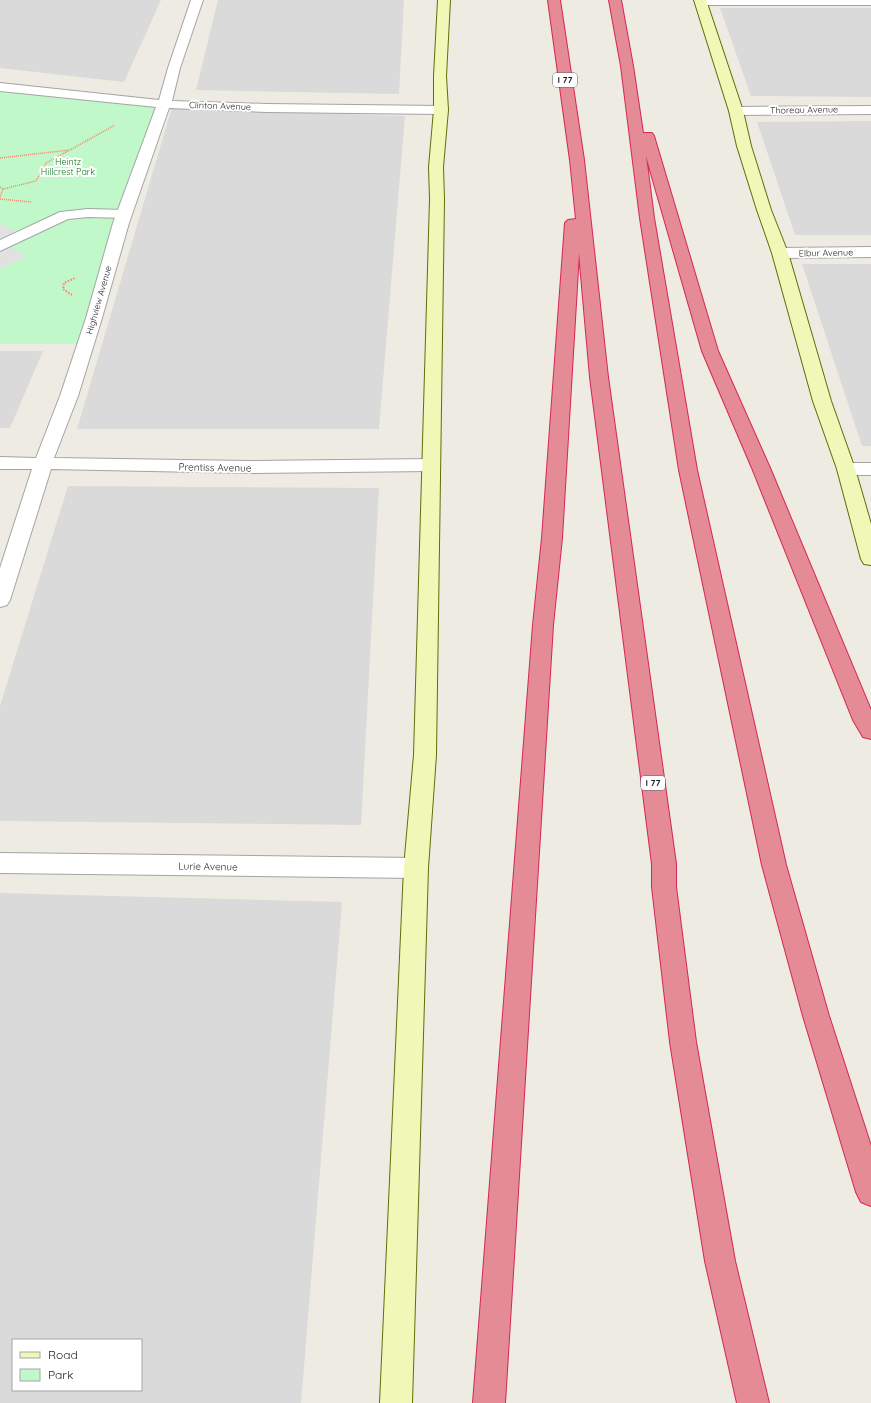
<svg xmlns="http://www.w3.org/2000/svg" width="871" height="1403" font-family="Quicksand,sans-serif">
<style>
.residential{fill:#dbdada;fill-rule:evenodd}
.park{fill:#c0f8c9}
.parking{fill:#e1e1e1}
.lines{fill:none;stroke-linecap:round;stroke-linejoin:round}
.lane-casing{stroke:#a4a4a4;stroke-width:2}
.street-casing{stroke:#a4a4a4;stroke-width:2}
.secondary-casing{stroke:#5d7007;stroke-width:2}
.highway-casing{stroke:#d42755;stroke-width:2}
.path-far1{stroke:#f6856b;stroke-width:1.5;stroke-dasharray:1 1;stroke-linecap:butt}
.path{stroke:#f6856b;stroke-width:2;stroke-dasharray:1.5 1.5;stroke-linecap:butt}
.lane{fill:#fff;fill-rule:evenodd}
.street{fill:#fff;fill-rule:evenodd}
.secondary{fill:#eff8b7;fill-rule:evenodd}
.highway{fill:#e48b95;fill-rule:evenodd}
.labels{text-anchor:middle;stroke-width:4;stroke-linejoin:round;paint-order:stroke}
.shield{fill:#fff;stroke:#616161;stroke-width:1}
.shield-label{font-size:9px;font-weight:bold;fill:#1d1d1d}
.far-street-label{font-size:9px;fill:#1d1d1d;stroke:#fff}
.far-park-label{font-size:9px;fill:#0e781f;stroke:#fff}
.street-label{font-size:10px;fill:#1d1d1d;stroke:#fff}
</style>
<rect width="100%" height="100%" fill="#eeebe3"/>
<path class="residential" d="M0 0H161L124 82 0 68Z
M218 0H404L399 94 196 90Z
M720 8H871V97L751 96Z
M172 107 254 111 405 116 379 429H77Z
M871 121V235H795L757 122Z
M802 264H871V446H862Z
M0 351H43L10 428H0Z
M68 486 379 488 361 825 0 821V706Z
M0 893 342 902 301 1403H0ZM13 1340H141V1390H13Z"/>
<path class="park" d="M0 87 164 104 86 344H0Z"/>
<path class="parking" d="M0 224 29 238 10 247 27 256 0 269Z"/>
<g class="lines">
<defs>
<path id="lane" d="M88 209 125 210 130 211 132 214 130 217 125 218 88 217 68 219 0 251V240L60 212Z"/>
<path id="street" d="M191 0H203L180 68 172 101 267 104 441 106 446 107 448 110 446 113 441 114 267 112 169 108 129 223 102 318 78 396 54 458 249 461 430 459 437 461 439 465 437 469 430 471 249 473 51 469 10 600 7 605 0 607V568L32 469H0V457L36 458 60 396 86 318 113 223 156 107 0 91V83L159 100 168 68Z
M696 0H871V5H701L697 3Z
M871 106V114L736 115 731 114 729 111 731 108 736 107Z
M871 247V257L780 258 775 256 772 253 775 250 780 248Z
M846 463H871V475H846L839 473 837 469 839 465Z
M0 853 416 858 425 861 428 868 425 875 416 878 0 873Z"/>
<path id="secondary" d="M438 0H450L446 76 448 110 443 167 444 199 436 755 428 868 412 1403H380L404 868 414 755 430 199 429 167 434 110V76Z
M694 0H706L743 111 751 146 771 210 788 253 831 401 855 469 871 524V565L864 564 861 559 837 469 813 401 772 253 757 210 737 146 729 111Z"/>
<path id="highway" d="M548 0H560L584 160 608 377 676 864V887L696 1042 735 1261 769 1403H737L705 1261 670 1042 652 887V864L590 377 579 253 562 538 553 625 505 1403H473L533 625 542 538 565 223 568 220 576 219 570 160Z
M609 0H621L633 66 643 133H652L654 136 718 351 770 468 871 710V739L863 737 853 720 752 468 702 351 646 156 654 218 697 470 786 865 829 1016 871 1146V1206L861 1202 856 1192 803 1016 762 865 679 470 640 218 621 66Z"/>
</defs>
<use href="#lane" class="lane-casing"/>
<use href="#street" class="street-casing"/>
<use href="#secondary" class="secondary-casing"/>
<use href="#highway" class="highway-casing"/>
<path class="path-far1" d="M0 158 70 150 115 125
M0 187 3 189 36 181 46 163 68 151
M0 197 3 189
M0 199 31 202"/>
<path class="path" d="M72 295 63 289 64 283 75 278"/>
<use href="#lane" class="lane"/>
<use href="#street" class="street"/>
<use href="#secondary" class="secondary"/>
<use href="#highway" class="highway"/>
</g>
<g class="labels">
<g class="shield">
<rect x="553" y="73" width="24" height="14" rx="3"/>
<rect x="641" y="776" width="24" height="14" rx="3"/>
</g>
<g class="shield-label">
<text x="565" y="83">I 77</text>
<text x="653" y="786">I 77</text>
</g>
<g class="far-street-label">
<text transform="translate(220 106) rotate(2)" y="3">Clinton Avenue</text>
<text transform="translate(804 110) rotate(-1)" y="3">Thoreau Avenue</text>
<text transform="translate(826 253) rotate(-1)" y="3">Elbur Avenue</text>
<text transform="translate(99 300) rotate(-74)" y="3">Highview Avenue</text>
</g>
<g class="far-park-label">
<text x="68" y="165">Heintz<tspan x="68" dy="10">Hillcrest Park</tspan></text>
</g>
<g class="street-label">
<text transform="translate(215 467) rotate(1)" y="4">Prentiss Avenue</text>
<text transform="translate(208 866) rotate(1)" y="4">Lurie Avenue</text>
</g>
</g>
<rect x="12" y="1339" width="130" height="52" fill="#ffffff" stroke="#a5a5a5"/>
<rect x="20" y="1352" width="20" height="6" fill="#eff8b7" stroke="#a5a5a5"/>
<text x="48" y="1359" font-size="12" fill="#1d1d1d">Road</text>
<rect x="20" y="1369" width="20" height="12" fill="#c0f8c9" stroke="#a5a5a5"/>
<text x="48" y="1379" font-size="12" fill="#1d1d1d">Park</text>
</svg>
